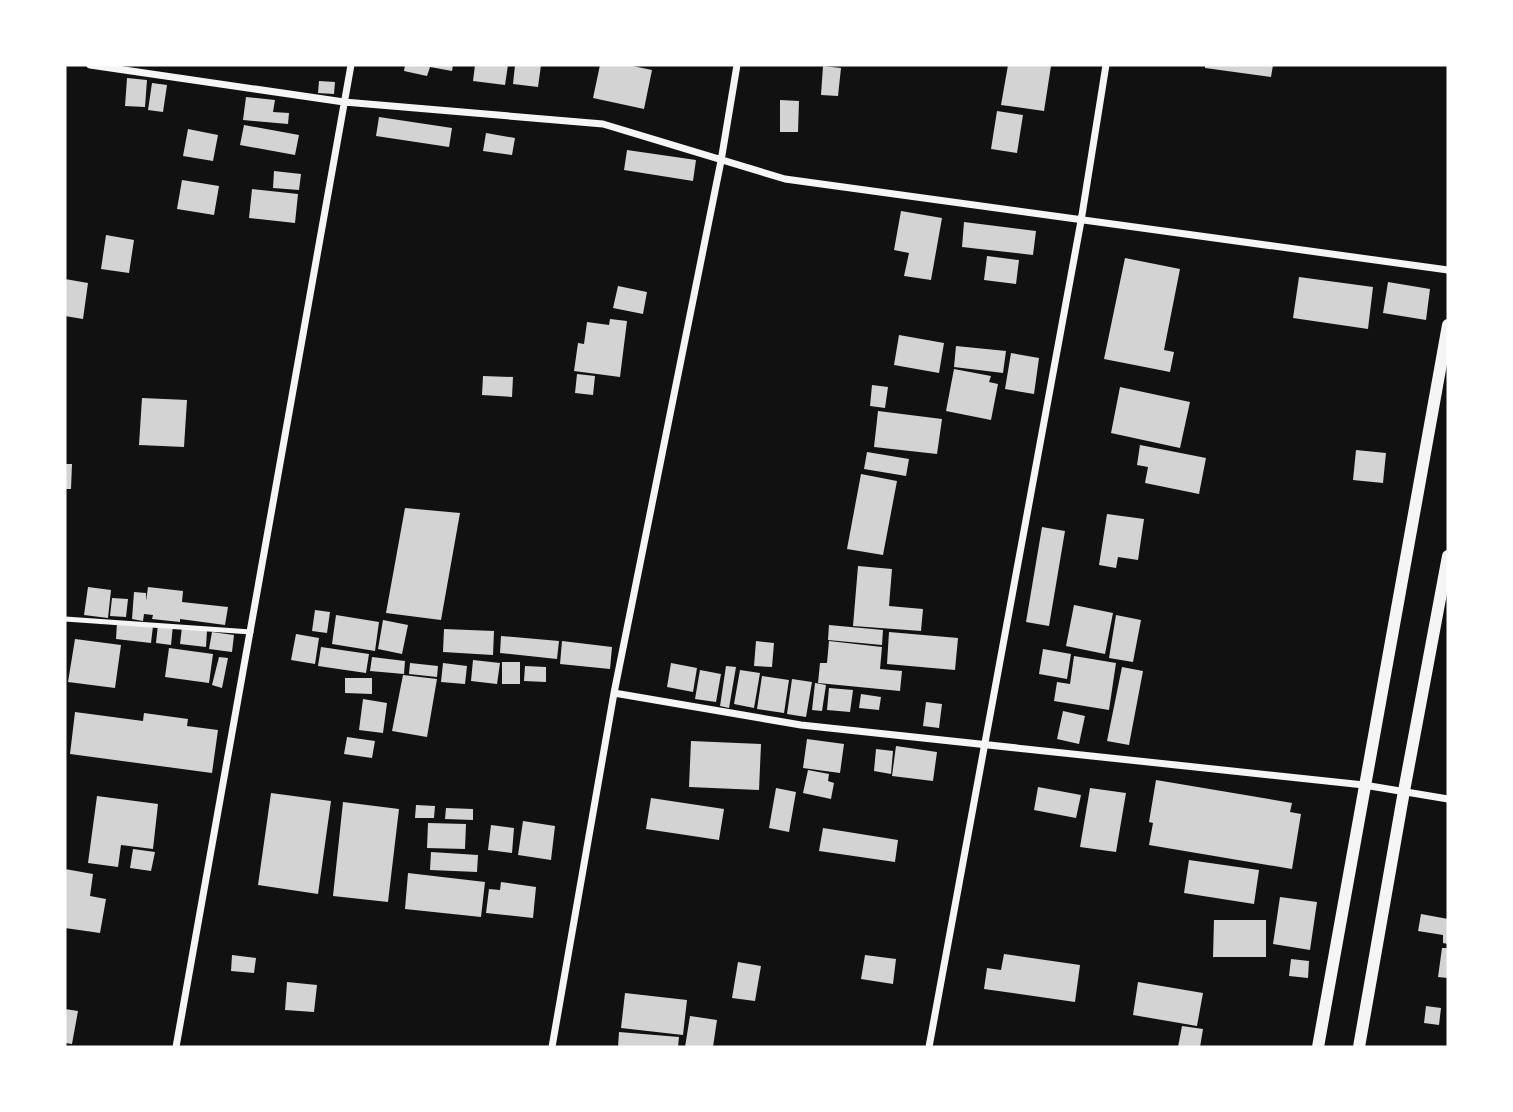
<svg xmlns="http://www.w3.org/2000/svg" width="1513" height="1112" font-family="Ubuntu,sans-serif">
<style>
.building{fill:#d3d3d3}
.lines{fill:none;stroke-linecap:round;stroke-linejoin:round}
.service{stroke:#f5f5f5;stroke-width:5}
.minor{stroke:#f5f5f5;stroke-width:7}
.tertiary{stroke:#f5f5f5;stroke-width:12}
</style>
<rect width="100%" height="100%" fill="#111"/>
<path class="building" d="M405 65H453L452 71 430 67 427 76 404 71Z
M475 65H508L505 85 473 81Z
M515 65H541L538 87 513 84Z
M600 65H628L652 70 644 109 593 98Z
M1008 65 1051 66 1044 111 1001 105Z
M1205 65H1273L1271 77 1205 68Z
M823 66 841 68 838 96 821 95Z
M127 78 147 80 145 107 125 106Z
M319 81 335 82 334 94 318 93Z
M152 83 167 85 163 112 148 110Z
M246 97 275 100 273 112 289 113 288 124 243 120Z
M780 100 799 101 798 132H780Z
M997 111 1023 115 1017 153 991 149Z
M379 117 452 128 449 147 376 136Z
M244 125 299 135 295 155 240 145Z
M188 129 218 135 213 161 183 156Z
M486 133 515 138 512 155 483 151Z
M627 150 696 160 693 181 624 170Z
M274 171 301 174 299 190 273 188Z
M182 180 219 186 214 215 177 209Z
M252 189 298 194 295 223 249 218Z
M901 211 942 218 931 280 904 276 909 253 894 250Z
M964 222 1036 231 1033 255 962 247Z
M106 235 134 240 129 273 101 269Z
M987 256 1019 260 1016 284 984 280Z
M1125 258 1180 269 1164 350 1174 352 1170 372 1104 359Z
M1299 277 1373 287 1368 329 1293 318Z
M65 279 88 283 83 319 65 316Z
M1388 282 1430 289 1426 320 1383 313Z
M618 286 647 292 643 314 613 308Z
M610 319 627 321 620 377 574 371 578 343 584 344 587 322 609 325Z
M899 335 944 343 939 373 894 365Z
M956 346 1006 351 1003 373 954 367Z
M1011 353 1039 358 1034 394 1005 389Z
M954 369 991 376 989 382 998 384 991 420 946 411Z
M577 374 595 376 593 395 575 393Z
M483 376 513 377 512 397 482 395Z
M872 385 888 387 885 408 870 406Z
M1120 387 1190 402 1180 448 1111 433Z
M142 398 187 400 184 447 139 445Z
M878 411 942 419 937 454 874 447Z
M1140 445 1206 458 1199 494 1145 483 1148 467 1137 465Z
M1356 450 1386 453 1383 483 1353 480Z
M867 452 909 459 906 476 864 469Z
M65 464H72L71 489H65Z
M861 474 897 481 883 555 847 549Z
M405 508 460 513 441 620 386 613Z
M1107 514 1144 519 1138 560 1118 557 1116 568 1099 565Z
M1042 527 1065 531 1049 626 1026 622Z
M858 566 892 569 889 606 923 609 921 631 853 626Z
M88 587 111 590 108 618 84 615Z
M148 587 183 591 182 602 228 607 225 625 180 619V622L152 619 153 615 144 614 143 621 132 619 134 592 146 593V601Z
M112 598 128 599 126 617 110 616Z
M1074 605 1113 613 1105 654 1066 646Z
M315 610 330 612 327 633 312 631Z
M336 615 379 622 375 651 332 644Z
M1116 615 1141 620 1133 662 1109 658Z
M383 620 408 625 402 654 378 649Z
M117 622 153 626 151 643 116 639Z
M158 624 173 625 171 645 156 643Z
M829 625 883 630 882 645 828 640Z
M182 627 207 630 206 647 180 644Z
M444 629 494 631 493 655 443 652Z
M212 632 234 635 232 652 209 649Z
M889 632 958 638 955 670 887 664Z
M296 634 319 638 315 664 291 660Z
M501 636 559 641 557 659 500 653Z
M75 639 121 645 115 688 68 682Z
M562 641 612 647 610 669 560 664Z
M756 641 774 643 772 667 754 666Z
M829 641 882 647 880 669 902 671 900 691 818 683 820 663H827Z
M321 647 369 654 366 673 318 666Z
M169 648 213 654 209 683 165 677Z
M1043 649 1071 654 1067 679 1039 674Z
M1074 656 1116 663 1109 710 1054 701 1057 682 1070 684Z
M219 657 228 658 222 688 212 685Z
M372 657 405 661 404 674 370 671Z
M473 660 500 663 497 684 471 681Z
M502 662H520V684H502Z
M410 663 438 666 437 677 409 674Z
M443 663 467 666 465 684 441 682Z
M671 663 697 668 693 692 667 687Z
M525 666 546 667V682L524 681Z
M726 666 736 667 729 708 720 706Z
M1122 667 1143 671 1129 745 1107 741Z
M700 670 721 674 716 702 695 699Z
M740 670 760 673 754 708 734 704Z
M403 675 437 679 427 737 392 731Z
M762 676 789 680 784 713 757 709Z
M345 678H372V694L345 693Z
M792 679 812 682 806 717 787 714Z
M815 683 826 685 822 711 812 710Z
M829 688 853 690 850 712 827 710Z
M861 694 881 697 879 710 859 708Z
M363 699 387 703 383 733 359 730Z
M926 702 942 704 939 728 923 726Z
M1063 711 1085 716 1079 744 1057 739Z
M75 712 143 721 144 713 188 719 187 726 218 730 212 773 70 754Z
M347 737 375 741 372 758 344 754Z
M807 739 844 744 840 773 803 768Z
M691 741 761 744 759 790 689 787Z
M896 746 937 752 933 781 892 776Z
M876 749 893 751 891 774 874 771Z
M808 770 829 774 828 781 834 783 831 799 803 793Z
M1156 780 1292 803 1290 812 1301 814 1292 869 1149 845 1153 823 1149 822Z
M1038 787 1081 795 1076 818 1034 810Z
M776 788 796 792 789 832 769 828Z
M1090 788 1126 793 1116 852 1080 847Z
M271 793 331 801 318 894 258 885Z
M97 796 158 804 153 849 121 845 118 867 88 863Z
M651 798 724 809 719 840 646 829Z
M343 802 399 809 388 902 333 896Z
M416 805 435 806 434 818H415Z
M446 808 473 809V820L445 819Z
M523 821 555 826 551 860 518 855Z
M428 823 466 824 465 849 427 848Z
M491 825 514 828 512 853 488 850Z
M823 828 898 840 895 862 819 851Z
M133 849 155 852 151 871 130 868Z
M431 852 478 855 477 872 430 870Z
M1189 860 1259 870 1254 904 1184 893Z
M65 869 93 874 90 896 106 899 100 933 65 928Z
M408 873 485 882 481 917 405 909Z
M501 882 536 887 533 918 486 913 489 889 500 890Z
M1280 897 1317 902 1310 950 1273 944Z
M1421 914 1448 919V944L1443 943V935L1418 931Z
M1214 920H1266V957H1213Z
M1442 948H1448V978L1438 977Z
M1004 954 1080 965 1075 1002 984 989 987 968 1001 970Z
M232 955 256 958 254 973 231 971Z
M865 955 896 959 893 984 861 979Z
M1291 959 1309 961 1308 978 1289 976Z
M738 962 761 966 755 1001 732 998Z
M287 982 317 985 314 1012 285 1010Z
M1138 982 1203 993 1197 1026 1133 1015Z
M625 993 687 1000 683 1035 621 1028Z
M1426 1006 1441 1008 1439 1025 1424 1023Z
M65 1009 78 1011 72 1044 65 1043Z
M690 1016 717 1020 713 1047H685Z
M1182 1026 1203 1029 1200 1047H1178Z
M619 1032 679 1037 678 1047H618Z"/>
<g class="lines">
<path class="service" d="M65 619 251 632"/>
<path class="minor" d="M90 65 344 102 603 124 785 179 1448 270
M614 693 801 725 1364 785 1448 799
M176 1047 351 65
M552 1047 614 693 721 161 737 65
M929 1047 1081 221 1106 65"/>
<path class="tertiary" d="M1318 1047 1448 325
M1359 1047 1404 791 1448 556"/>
</g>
<rect width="1513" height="1112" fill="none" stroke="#ffffff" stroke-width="133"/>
</svg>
